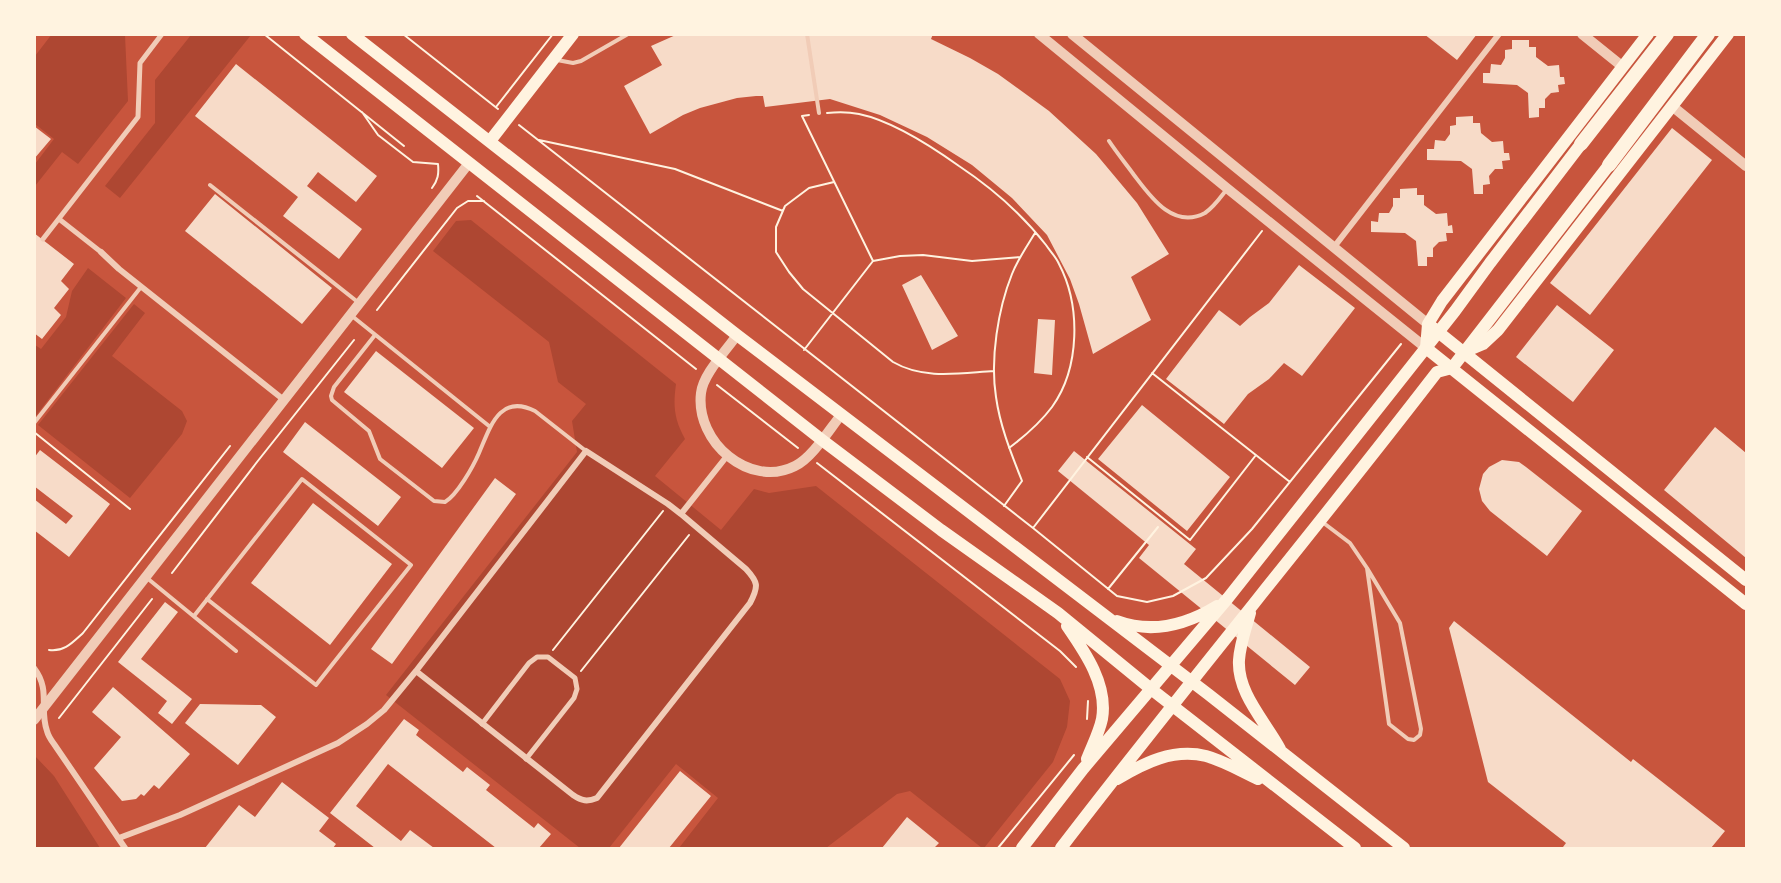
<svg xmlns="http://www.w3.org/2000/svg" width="1781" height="883" font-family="Jost,sans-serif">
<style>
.green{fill:#ae4732}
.building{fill:#f7dbc8}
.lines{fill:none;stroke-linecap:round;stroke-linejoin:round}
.path{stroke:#fff3e0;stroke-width:2}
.service{stroke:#f1ccb7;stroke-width:4}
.pedestrian{stroke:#f1ccb7;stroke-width:5}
.minor{stroke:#f1ccb7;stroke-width:6}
.tertiary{stroke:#f1ccb7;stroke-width:10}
.secondary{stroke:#fff3e0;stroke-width:12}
.primary{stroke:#fff3e0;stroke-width:12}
.trunk{stroke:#fff3e0;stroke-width:14}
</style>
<rect width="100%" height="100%" fill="#c8553d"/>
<path class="green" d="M52 34 125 35 128 101 78 164 62 152 35 186V164L54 139 35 124V56Z
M191 35H251L120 198 105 186 155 123V80Z
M471 220 676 384C673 406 674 419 685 439L655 476 721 530 754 489 769 493 816 486 1060 679 1070 701 1067 727 1053 762 984 848H982L910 791 897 794 826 848H679L718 798 676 764 609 848H580L386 695 577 452 572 421 586 404 558 382 549 342 433 251 456 221Z
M88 268 126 298 35 417V345L41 349 66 317 72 291Z
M134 304 145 313 112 356 182 411 187 421 182 434 130 498 38 425Z
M35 756 54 776 100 848H35Z"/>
<path class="building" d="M678 34H933L931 39 970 58 998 74 1049 111 1096 154 1137 203 1169 254 1131 277 1151 320 1093 354 1079 304 1070 279 1047 235 1012 198 972 165 927 137 880 115 830 99 765 107 763 96H756L737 98 700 108 683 115 650 134 624 86 662 65 651 46Z
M1424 34H1477L1457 60Z
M1512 40H1529V47H1536V57L1548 66 1559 65 1560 77H1564L1565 84 1558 85 1559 92 1551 93 1545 99V108H1539V117L1529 118 1528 93 1517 85 1483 83V73H1490L1491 64 1501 65 1505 58V50L1512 49Z
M236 64 377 176 356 202 318 172 307 186 362 229 339 259 283 216 298 197 195 116Z
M1473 116V123H1480L1481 133 1492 142 1503 141 1504 153H1509L1510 160 1502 161 1503 169H1495L1489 176 1490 184 1483 185V194H1474L1472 169 1461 161 1427 160V149H1434L1435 140 1445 141 1450 134V126L1456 125V117Z
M34 126 51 139 34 159Z
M1672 128 1712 160 1590 315 1550 283Z
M1417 188V195H1424V205L1436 214 1447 213 1448 226 1452 225 1453 233H1446L1447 241 1439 242 1433 248V257H1427V266H1418L1416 241 1405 233 1371 232V221L1378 222 1379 213H1389L1393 206V198H1400V189Z
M215 194 332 288 302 324 185 231Z
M34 233 74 264 61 281 69 289 54 308 61 315 42 339 34 333Z
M1299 265 1355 308 1302 376 1284 363 1269 379 1248 394 1224 424 1166 379 1219 310 1240 326 1250 317 1269 303Z
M921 275 958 336 932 350 902 285Z
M1557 305 1614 350 1573 402 1516 357Z
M1038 319 1055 320 1052 375 1034 373Z
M376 351 474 428 442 468 344 392Z
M1142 405 1230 477 1187 531 1098 459Z
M305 422 401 497 378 526 283 452Z
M1715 427 1746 453V558L1664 490Z
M40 450 110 504 69 557 34 530V499L66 524 73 516 34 486V458Z
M1074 451 1196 549 1184 564 1310 667 1295 685 1139 558 1149 545 1058 471Z
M1502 460 1519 462 1526 467 1582 511 1547 556 1490 511 1482 501 1479 489 1483 474 1489 467Z
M495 478 516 494 392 664 371 649Z
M313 503 392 564 330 645 251 583Z
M165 602 178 612 141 659 192 699 172 724 158 713 167 701 118 662Z
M1454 621 1631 762 1633 759 1725 831 1711 848H1565L1563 847 1566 843 1488 782 1449 628Z
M113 687 190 754 159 789 154 785 144 796 141 794 136 799 122 801 94 768 121 737 92 712Z
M200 704 261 705 276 717 238 765 185 723Z
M404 719 419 730 416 735 463 772 467 767 490 785 486 790 534 828 538 823 551 834 539 848H496L388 764 356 806 401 841 410 830 434 848H375L330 813Z
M680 771 711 796 669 848H619Z
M282 782 329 818 319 831 336 844 333 848H205L239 805 255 817Z
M907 817 939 843 934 848H882Z"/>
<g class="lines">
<path class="path" d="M264 34 404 146
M403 34 498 109
M496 107 553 34
M362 112 378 135 413 162 438 164C439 174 438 180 432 188
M827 113C837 112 849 112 859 114 893 121 931 146 959 166 992 188 1022 214 1046 245 1050 251 1056 257 1059 264 1081 306 1080 368 1052 407 1040 423 1025 436 1009 448
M809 115 802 116 873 261
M519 125 1033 528 1117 596 1147 602 1173 596 1206 578 1252 529 1401 344
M539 140 675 169 783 211
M834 182 809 188 785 206 776 227V252L789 272 803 289 893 362C924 380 960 373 994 371
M477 196 696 369
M377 310 457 208 468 201H484
M804 350 873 261 900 256 923 255 972 261 1020 257
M1152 373 1290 482
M717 385 798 448
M34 432 130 509
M1087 457 1190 540 1256 455
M817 463 1060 651 1076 667
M1004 506 1022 481C1011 453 1000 426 996 397 990 359 998 309 1012 274 1018 259 1027 246 1035 233
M1033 528 1262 231
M172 573 257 462 354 340
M1108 589 1158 527
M49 650C64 652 72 643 83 633L230 446
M553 650 663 511
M581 671 689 535
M59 718 152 599
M1087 719 1088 701
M998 848 1074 755"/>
<path class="service" d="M807 34 819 113
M557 60 573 63 581 61 628 34
M1109 141C1117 153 1126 164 1134 175 1150 196 1173 230 1205 213 1214 207 1220 198 1227 189
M210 185 359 303
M352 316 489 426
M375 335 334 387 331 396 332 400 369 431 380 459 434 501 445 502C457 495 473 467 479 453 490 428 499 393 535 411L586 451
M34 423 141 287
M1321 521 1350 543 1367 568 1389 724 1408 739 1414 740 1420 735 1421 729 1400 623 1367 568
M147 578 236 651
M194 616 302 479 411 565 316 685 207 599"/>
<path class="pedestrian" d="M59 219 101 252
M43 239 138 117 140 63 162 34
M482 724 529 663 537 657H548L575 678 577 689 574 698 526 759"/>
<path class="minor" d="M1334 247 1499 34
M101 252 119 269 284 400
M681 514 746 569C758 582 759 586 750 603L597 798C587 802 582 801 573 795L416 671 586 451 668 504 681 514 727 456
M34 668C51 690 39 709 47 731 48 735 51 740 54 744L125 848
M119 838 180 815 338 743 367 724 384 710 416 671"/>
<path class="tertiary" d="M1039 34 1228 189 1426 348
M1072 34 1428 324
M1582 34 1623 67
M1672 106 1746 166
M737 335C726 351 703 374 701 393 695 442 750 489 795 466 812 458 829 430 841 415
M34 720 469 163"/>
<path class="secondary" d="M1648 34 1442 301 1428 324 1426 348 1746 604
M490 141 573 34
M1432 327 1746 580
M1464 352 1483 344 1498 330 1728 34"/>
<path class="primary" d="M305 34 822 440 941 530 1058 613 1151 689 1355 848
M352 34 737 335 1208 694 1404 848
M1250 613C1246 628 1240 644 1239 660 1237 693 1265 721 1280 749
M1117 621C1152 634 1186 625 1217 606
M1067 626C1085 652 1108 685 1102 719 1099 733 1092 746 1087 759
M1117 779C1144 763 1173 748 1206 756 1224 761 1241 771 1258 779
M1022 848 1083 769 1228 598 1455 311 1490 263 1581 144
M1061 848C1181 691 1309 538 1430 381L1437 372 1452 368 1609 165"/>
<path class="trunk" d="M1581 144 1667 34
M1609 165 1708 34"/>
</g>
<rect width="1781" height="883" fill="none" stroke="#fff3e0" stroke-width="72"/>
</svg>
